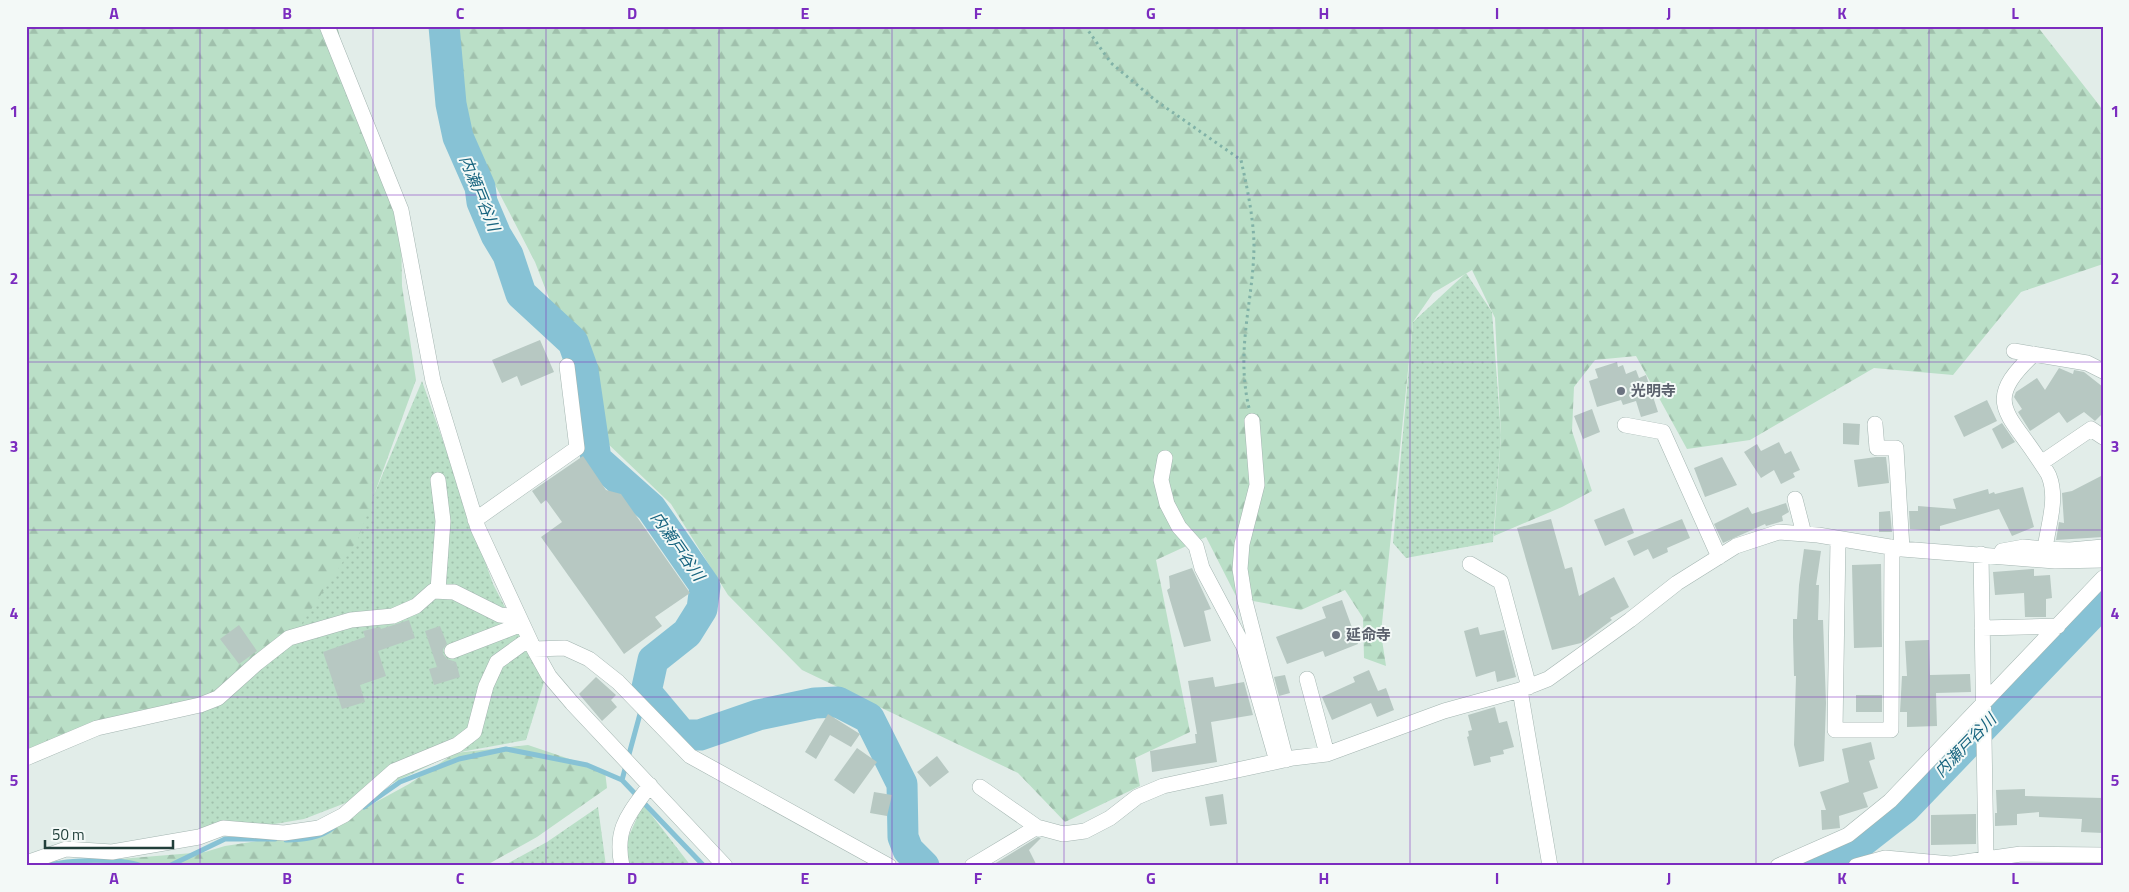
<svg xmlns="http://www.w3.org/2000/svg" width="2129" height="892" font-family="'Titillium Web','Noto Sans JP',sans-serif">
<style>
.grass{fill:url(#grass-dots)}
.forest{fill:url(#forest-firs)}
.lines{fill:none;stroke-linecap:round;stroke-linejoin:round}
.stream{stroke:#87c2d5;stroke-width:5}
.river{stroke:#87c2d5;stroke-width:31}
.building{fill:#b7c8c2}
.minor-casing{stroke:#a4b5b1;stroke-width:16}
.path{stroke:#81b2a7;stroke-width:3;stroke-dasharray:2.5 4;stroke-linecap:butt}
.minor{stroke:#fff;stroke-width:15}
.grid{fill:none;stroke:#7b2cbf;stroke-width:1;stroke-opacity:0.55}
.worship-dot{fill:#6b7280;stroke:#f3f9f7;stroke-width:2}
.labels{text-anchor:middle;stroke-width:4;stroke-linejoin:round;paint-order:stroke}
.worship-label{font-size:15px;font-weight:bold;fill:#5b616d;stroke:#f3f9f7;text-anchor:start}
.water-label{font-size:16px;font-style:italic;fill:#17647f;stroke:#f3f9f7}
.neatline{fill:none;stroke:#7b2cbf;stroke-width:2}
.grid-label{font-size:16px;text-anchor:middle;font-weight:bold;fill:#7b2cbf}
</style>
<defs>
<pattern id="grass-dots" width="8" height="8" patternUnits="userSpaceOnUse" patternTransform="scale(1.25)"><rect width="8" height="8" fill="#badfc7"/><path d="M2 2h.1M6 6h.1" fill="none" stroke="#a0c0ac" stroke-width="1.8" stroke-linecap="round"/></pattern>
<pattern id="forest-firs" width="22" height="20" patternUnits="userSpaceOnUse" patternTransform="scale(1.25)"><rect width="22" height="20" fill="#badfc7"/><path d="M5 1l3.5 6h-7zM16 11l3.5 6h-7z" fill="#a0c0ac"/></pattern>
</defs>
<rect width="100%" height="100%" fill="#e2ede9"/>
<path class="grass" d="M1466 273 1492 312 1501 435 1493 542 1406 558 1393 543 1413 322Z
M422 381 493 584 544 682 526 740 455 753 374 792 304 819 199 837 200 705 373 497Z
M643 804 691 866H627L625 845Z
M598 807 606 866H503L547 842Z"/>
<path class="forest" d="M26 26H337L373 160 401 223 402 286 416 380 358 539 300 626 200 712 26 750Z
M445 26H2037L2103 110V264L2021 292 1953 375 1874 368 1750 440 1687 449 1636 356 1595 360 1574 387 1572 431 1592 491 1562 507 1494 536 1501 435 1495 318 1472 270 1433 293 1413 322 1381 633 1386 666 1364 658 1363 618 1345 590 1301 610 1237 598 1206 537 1156 560 1190 732 1135 758 1140 786 1065 822 1018 773 802 670 728 595 671 504 604 440 535 262 462 121Z
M528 745 605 771 607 788 537 837 485 866H63L83 862 205 852 225 846 323 831 409 784 455 753Z"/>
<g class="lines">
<path class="stream" d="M622 780 704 866
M364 807 400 782 459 759 506 749 587 765 622 780 646 692
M286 840C304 840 320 838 334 827
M46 866C69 859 119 858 142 866
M169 866 225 839H275"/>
<path class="river" d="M444 26 451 104 458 137 480 187 482 202 496 235 508 255 521 294 573 342 583 370 596 459 651 508 705 586 702 609 687 633 653 660 646 692 682 735H700L758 715 815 703 838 702 869 718 902 784 903 837 908 850 924 866
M1810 866 1859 844 1905 808 2103 602"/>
</g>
<path class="building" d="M540 340 554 372 521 386 517 376 502 383 492 360Z
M1617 362 1618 367 1623 365 1626 374 1636 370 1639 378 1646 375 1658 412 1641 417 1636 401 1623 405 1621 400 1597 407 1589 381 1598 378 1595 369Z
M2059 368 2073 374 2074 370 2084 372 2103 387V413L2095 421 2084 412 2067 423 2059 412 2030 431 2018 412 2022 409 2014 397 2016 392 2037 378 2045 390Z
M1987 400 1997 421 1964 437 1954 416Z
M1592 409 1600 432 1583 439 1574 416Z
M1843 423 1860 424 1859 445 1843 444Z
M2002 423 2015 442 2002 449 1992 429Z
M1779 442 1785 454 1791 451 1800 470 1793 473 1795 477 1781 484 1774 470 1761 478 1744 452 1757 444 1761 451Z
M583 456 606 490 621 494 690 593 655 617 662 626 624 654 541 537 562 522 546 500 541 504 532 491Z
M1722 457 1737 485 1705 497 1694 468Z
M1876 457H1886L1889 483 1858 487 1854 460Z
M2103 475V537L2056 540 2059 522 2064 523 2062 493 2072 491Z
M2023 487 2034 527 2012 536 1999 509 1940 526V531L1910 529 1909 511H1918V506L1956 509 1953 499 1988 489 1989 494 1994 492 1995 494Z
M1786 503 1789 512 1782 516 1783 521 1766 526 1765 524 1723 543 1714 524 1748 507 1752 514Z
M1624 508 1634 533 1605 546 1594 520Z
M1890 511 1892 532H1879V512Z
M1551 519 1565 569 1572 567 1579 596 1614 577 1629 607 1610 618 1612 620 1581 643 1552 650 1517 528Z
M1682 519 1690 538 1667 548 1668 552 1653 559 1648 549 1634 556 1627 541Z
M1804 549 1821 551 1816 585H1819L1818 620H1823L1826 703 1824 761 1799 767 1794 745 1796 676H1794L1793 637V619H1797L1799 585Z
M1881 564 1882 647 1854 648 1852 565Z
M1192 568 1211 609 1204 611 1211 641 1184 647 1167 590 1170 588 1169 576Z
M2032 569H2034V576L2050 575 2052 598 2046 599V617H2025L2024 593 1995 595 1993 572Z
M1342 600 1358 644 1325 657 1323 651 1287 664 1276 637 1326 618 1322 607Z
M409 620 415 638 378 651 386 676 360 685 365 702 342 709 323 652 365 637 363 631 380 627 381 629Z
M239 625 257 651 239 664 220 639Z
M440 626 447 644 443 649V654L447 659 456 662 460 677 434 685 429 669 437 667 425 631Z
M1478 627 1480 635 1504 630 1516 677 1497 682 1495 671 1476 677 1464 631Z
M1929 640 1930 675 1970 674 1971 692 1936 693 1937 726 1907 727V712H1900L1902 676H1907L1905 641Z
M1369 670 1378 691 1386 688 1394 710 1377 717 1371 703 1332 720 1322 697 1355 682 1353 677Z
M1285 675 1290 693 1279 696 1274 677Z
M596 677 616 695 611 700 617 707 602 721 579 694Z
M1213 677 1215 687 1244 682 1253 715 1211 722 1217 762 1152 772 1150 751 1196 743 1195 734H1197L1188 681Z
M1856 695H1882V712H1856Z
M1495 707 1499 723 1507 721 1514 747 1503 750 1504 754 1490 757 1491 762 1474 766 1467 737 1469 736 1468 731 1472 730 1468 715Z
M828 714 860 734 851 747 830 735 816 759 805 752Z
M1871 742 1875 759 1869 761 1878 788 1863 793 1868 807 1839 816 1840 828 1822 830 1821 810H1826L1820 792 1849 782 1842 749Z
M857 748 877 762 854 794 834 780Z
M937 756 949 772 930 787 917 772Z
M2025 789V796L2103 798V833L2081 832 2082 819 2039 817V812L2017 814V825L1995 826V813H1997L1996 790Z
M874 792 892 795 887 816 870 813Z
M1223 794 1227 824 1210 826 1205 797Z
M1976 814V844L1931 845V815Z
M1038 837 1041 838 1029 850 1037 866H991Z"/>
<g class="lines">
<defs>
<path id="minor" d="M327 26 401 210 433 381 478 528 534 649 549 676 572 703 725 866
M2014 351 2087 363 2103 371
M2034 354C1981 402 2009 413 2039 460 2042 465 2047 471 2049 476 2058 499 2048 525 2045 549L2070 550 2103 547
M1252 421 1257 485 1242 544 1240 569 1245 601 1286 760
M1875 424 1877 448H1896L1902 549
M1625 425 1663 432 1719 557
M1165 458 1161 480 1167 504 1179 527 1196 546 1202 568 1244 647 1276 758
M2041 463 2091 429 2103 437
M1795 499 1804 534
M475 520 577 448 567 366
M1838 539 1835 730H1891L1892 547
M2002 551 2024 547 2045 549
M1981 554 1986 859
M1470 564 1501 582 1529 687
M438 590 443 521 438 480
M1982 628 2058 626
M534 649 565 648 589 659 618 682 690 756 889 866
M452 651 522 624
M1307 679 1327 754
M1520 690 1550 866
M26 758 97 728 200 705 218 698 257 663 289 638 351 620 393 616 416 606 433 591 454 592 500 615 519 617
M980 787 1037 827 1063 834 1085 831 1110 818 1137 797 1163 786 1293 758 1327 754 1444 711 1520 690 1548 679 1630 620 1677 583 1736 546 1779 532 1818 535 1902 549 2055 561 2103 560
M26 863 66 849 112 852 199 837 223 828 284 833 319 828 344 815 394 771 457 745 474 732 486 686 497 662 529 639
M622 866C614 828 629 814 650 785
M972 866 1037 827
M1778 866 1848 835 1890 801 2103 578
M1856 866 1885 858 1951 864 2021 854 2103 855"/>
</defs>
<use href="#minor" class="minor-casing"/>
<path class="path" d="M1085 26 1111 63 1155 100 1241 160C1247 187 1253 215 1254 243 1254 301 1235 348 1249 408"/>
<use href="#minor" class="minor"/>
</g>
<path class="grid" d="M200 26V866M373 26V866M546 26V866M719 26V866M892 26V866M1064 26V866M1237 26V866M1410 26V866M1583 26V866M1756 26V866M1929 26V866M26 195H2103M26 362H2103M26 530H2103M26 697H2103"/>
<g class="worship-dot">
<circle cx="1621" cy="391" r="5"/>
<circle cx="1336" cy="635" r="5"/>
</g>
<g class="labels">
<g class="worship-label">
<text x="1631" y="396">光明寺</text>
<text x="1346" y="640">延命寺</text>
</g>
<g class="water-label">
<text transform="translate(480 193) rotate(68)" y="6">内瀬戸谷川</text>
<text transform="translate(678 546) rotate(55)" y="6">内瀬戸谷川</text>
<text transform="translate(1965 745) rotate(-46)" y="6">内瀬戸谷川</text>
</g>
</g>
<rect width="2129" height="892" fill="none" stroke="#f3f9f7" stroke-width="55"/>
<path d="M45 840v8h128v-8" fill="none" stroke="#213f3a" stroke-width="2.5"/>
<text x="52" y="840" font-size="15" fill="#213f3a" stroke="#f3f9f7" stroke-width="4" paint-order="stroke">50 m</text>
<rect x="28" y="28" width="2074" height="836" class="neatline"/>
<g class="grid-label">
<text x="114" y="19">A</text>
<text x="287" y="19">B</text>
<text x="460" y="19">C</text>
<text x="632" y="19">D</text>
<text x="805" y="19">E</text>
<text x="978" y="19">F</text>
<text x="1151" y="19">G</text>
<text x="1324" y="19">H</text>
<text x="1497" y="19">I</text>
<text x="1669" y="19">J</text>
<text x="1842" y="19">K</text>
<text x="2015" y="19">L</text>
<text x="14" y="117">1</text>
<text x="2115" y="117">1</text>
<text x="14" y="284">2</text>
<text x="2115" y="284">2</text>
<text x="14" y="452">3</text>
<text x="2115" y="452">3</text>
<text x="14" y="619">4</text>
<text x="2115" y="619">4</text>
<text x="14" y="786">5</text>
<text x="2115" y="786">5</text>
<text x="114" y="884">A</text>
<text x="287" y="884">B</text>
<text x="460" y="884">C</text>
<text x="632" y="884">D</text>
<text x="805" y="884">E</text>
<text x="978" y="884">F</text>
<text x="1151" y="884">G</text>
<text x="1324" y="884">H</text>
<text x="1497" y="884">I</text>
<text x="1669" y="884">J</text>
<text x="1842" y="884">K</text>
<text x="2015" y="884">L</text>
</g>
</svg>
